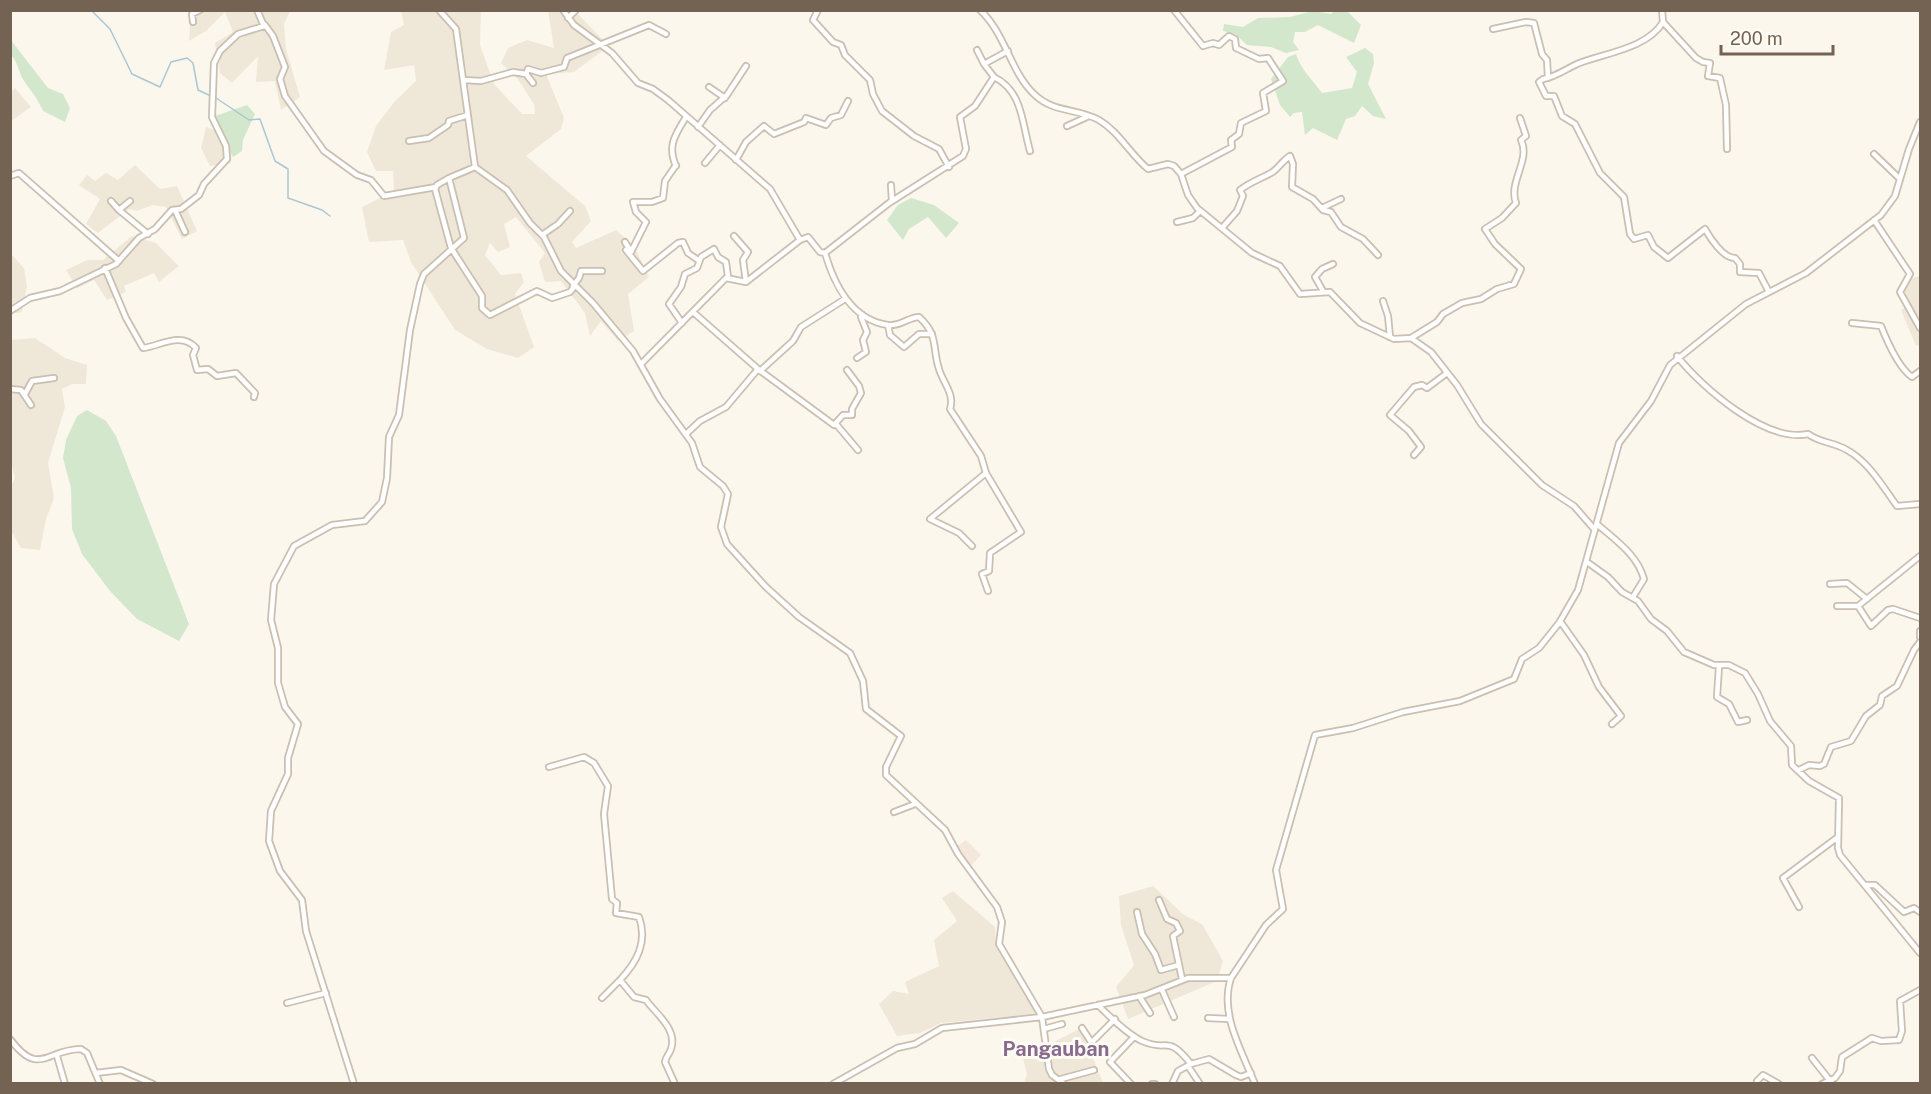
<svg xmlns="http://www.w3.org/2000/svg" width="1931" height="1094" font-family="'Public Sans',sans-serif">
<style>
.residential{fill:#efe8d9}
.commercial{fill:#f4e7dc}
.green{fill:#d3e7cc}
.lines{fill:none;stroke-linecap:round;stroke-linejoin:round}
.stream{stroke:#aac7d3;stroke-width:1.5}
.minor-casing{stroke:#cabfb0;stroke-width:8}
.minor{stroke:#fff;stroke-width:4.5}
.labels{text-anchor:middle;stroke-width:6;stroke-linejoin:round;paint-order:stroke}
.quarter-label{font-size:20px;font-weight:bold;fill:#886a8e;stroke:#fdfbf3}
</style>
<rect width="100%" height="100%" fill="#fbf7ed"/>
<path class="residential" d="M191 11H290L284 24 286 49 300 97 281 110 275 81 256 82 258 56 232 83 220 73 215 43 233 32 225 12 206 31 189 41Z
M401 11H481L480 45 494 84 522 114H535L534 104 517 78 501 63 508 48 527 40 554 48 548 11H575L609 46 574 72 546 74 564 118 561 129 526 156 585 206 591 221 572 242 576 248 616 230 634 246 649 277 628 294 634 331 618 341 601 321 590 336 585 313 561 281 545 282 539 262 545 253 516 217 504 224 510 247 498 252 490 243 485 255 501 275 521 273 524 282 515 294 534 347 518 358 487 349 455 330 411 262 403 240 369 242 362 207 394 191 393 171H376L367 152 376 126 395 101 416 81 414 65 384 70 391 32 404 25Z
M15 88 31 107 11 121V93Z
M206 127 222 133 232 145 231 163 210 166 201 148Z
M135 165 160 189 177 186 197 231 182 239 166 207 153 205 137 211 129 209 98 233 86 224 100 199 79 185 87 175 95 181 106 173 118 180Z
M132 236 156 243 179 266 159 282 154 273 124 286 126 292 107 300 94 280 77 288 66 270 87 260H103Z
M10 253 24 268 27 286 22 312 11 314Z
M1920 276V322L1918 323 1900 292 1909 279Z
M1907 306 1920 332V345L1916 346 1901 310Z
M35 338 65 358 87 365 86 384H72L62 389 65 407 48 463 54 498 46 519 40 550 21 548 11 531V487L15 478 10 459 11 340Z
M1153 886 1184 915 1202 924 1223 961 1217 981 1128 1019 1116 987 1134 965 1121 925 1119 896Z
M953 891 995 927 996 947 1036 1014 941 1023 920 1033 897 1036 879 1004 893 991 909 994 905 982 939 966 934 940 957 921 942 898Z
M1081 1028 1103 1083H1024L1027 1074 1023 1058Z"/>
<path class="commercial" d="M966 840 981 855 970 867 955 848Z"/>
<path class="green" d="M1313 11 1331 14 1334 11H1347L1361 25 1354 43 1318 25 1305 32H1295L1293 42 1299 50 1286 53 1271 47 1247 45 1235 34 1223 31 1224 24 1243 27 1258 18 1290 17Z
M10 39 48 88 63 94 70 108 65 122 43 111C38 99 31 91 24 81 18 72 19 64 11 55Z
M1365 48 1373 54 1374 63 1368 84 1386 119 1373 116 1362 106 1355 116 1346 119 1337 140 1313 128 1305 135 1302 112 1294 113 1290 117 1280 105 1271 79 1288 57 1296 54C1301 70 1312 79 1322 93L1352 88 1357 72 1346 57Z
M247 105 255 114 243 140 242 151 233 157 212 117Z
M911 198 934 205 959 223 946 238 928 217 909 229 903 240 887 220 898 205Z
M87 410 106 421 116 436 189 624 179 641 137 619 110 591 82 554 72 529 71 488 63 458 66 440 77 416Z"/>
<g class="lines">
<path class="stream" d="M91 10 110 29 132 74 160 87 171 62 187 58 193 63 198 90 211 96
M216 98 249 120 260 119 275 161 288 169V198L322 210 330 216"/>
<defs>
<path id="minor" d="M439 10 456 29 475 167 507 190 530 223 544 237 561 271 593 303 633 351 660 399 692 443 700 467 723 486 728 494 721 527 727 544 766 587 799 617 850 653 863 681 866 709 901 736 886 767V775L945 830 958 854 997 907 1002 922 999 944 1042 1017 1049 1069 1052 1075 1064 1084
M563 10 574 25 612 53 638 83 653 89 668 100 770 189 800 240 746 282 726 278 641 364
M818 10 813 20 833 42 841 45 845 55 870 80 873 94 882 111 914 136 939 149 949 167
M980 10C1006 34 1010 72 1035 95 1054 113 1077 108 1099 120 1119 132 1130 154 1148 169L1168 164 1174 166 1181 174 1188 195 1197 208 1252 253 1280 266 1300 294 1330 292 1360 323 1394 339 1411 338 1431 352 1457 385 1481 424 1542 485 1574 506 1595 530
M1174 10 1203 46 1213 43 1219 45 1229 36 1235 39 1236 48 1259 59 1268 58 1283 81 1263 93 1266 111 1241 123 1239 134 1231 140 1232 147 1181 174
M1662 10 1663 22C1647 49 1604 53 1577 64 1566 69 1556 77 1543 79L1539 82 1546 96H1554L1562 116 1575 124 1600 173 1624 197 1630 234 1634 239 1648 235 1654 247 1668 258 1705 229C1710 238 1723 258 1735 258L1740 264V272L1759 273 1769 292
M568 18 576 10
M193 22 192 14 200 10
M1663 22 1696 58 1703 62 1710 63 1708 76 1720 78 1726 105 1727 149
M265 25 273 36 285 67 280 79 285 96 324 151 357 175 371 180 384 196 436 187
M1493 29 1526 22 1534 23 1542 54 1547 60 1548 78
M977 50 984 64
M526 74 528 69 541 73 564 67 567 58 649 25 666 34
M994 77C1023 91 1022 124 1030 151
M464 80 481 81 513 72 526 74 533 83
M709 87 725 98
M1067 126 1089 116
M698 127 710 110 727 95 746 66
M409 141 429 138 448 125 449 121 468 115
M1874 154 1899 178
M736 160 746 142 764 126 774 134 804 122 806 118 826 125 831 118 841 115 848 101
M705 163 720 145
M676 166C667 146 675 135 686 117
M10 176 19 173 119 261
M449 178 437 185 435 189 451 248
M891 185 892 201
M111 201 119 210
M130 201 119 210 148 234
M1322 208 1341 199
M175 210 185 232
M1874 220 1910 274 1900 292 1920 328
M1177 222 1193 218 1200 211
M1222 228 1237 211 1243 196 1240 190C1250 182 1260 179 1271 173 1278 169 1282 161 1290 156L1293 164 1292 187 1313 199 1323 210 1331 212 1341 227 1363 239 1378 255
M542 235 558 224 570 211
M734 236 748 252 743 260 746 282
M800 240 808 237 820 252 825 253 889 203 963 156 966 149 960 117 975 106 994 77 984 64 1008 51
M625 242 631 252 646 222 636 212 633 202H652L663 198 665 181 676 165
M626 250 643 271 678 243 683 242 688 253 698 260
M453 251 482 296V308L490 315 537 291 552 298 570 292 574 287
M825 253C834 284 852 320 888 325 899 327 909 317 919 317 939 335 932 348 939 369 943 383 955 394 950 409L981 456 986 473 1021 532 990 553 989 571 982 574 988 591
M105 268 126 318 143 348C160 346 181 331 196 348L193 355 197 370 208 369 217 376 236 373 255 393 254 397
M573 286 579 278 581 271H602
M1323 291 1315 277 1322 269 1333 264
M1383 301 1388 316 1390 337
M10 311 30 298 60 291 116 264 139 238 155 229 172 210 181 209 199 195 204 184 227 159 226 146 212 117 214 63 220 51 238 34 264 26 257 10
M693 312 758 369
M682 323 669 304 681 287 685 274 697 268 701 257 714 249 718 257 726 262 728 277
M1852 323 1881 326C1887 341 1899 368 1912 377L1920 371
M888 325 890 335 904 347 919 334H932
M1411 338 1437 322 1443 314 1462 303 1481 299 1497 289 1514 284 1521 269 1495 244 1485 229 1502 218 1516 203C1508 182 1531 160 1521 140L1526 136 1520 118
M1677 356C1702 388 1766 443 1808 434 1820 443 1834 442 1847 450 1869 462 1883 487 1897 506L1920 504
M857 358 866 352 863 340 867 332 861 317 863 315
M760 371 793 341 801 327 845 299
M10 389 21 390 31 405
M25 394 32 381 54 378
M836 424 858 450
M686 434 700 421 726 407 758 369 834 425 843 415H852V409L861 393 859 386 847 370
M1414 455 1421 447 1409 431 1390 415 1414 387 1422 385 1427 388 1447 373
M1597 524C1615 540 1637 554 1644 579L1633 597
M972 546 959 533 930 519 986 473
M1587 562 1608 577 1622 592 1638 601 1651 619 1667 631 1684 652 1714 665H1729L1745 673 1758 694 1770 721 1791 746 1792 765 1809 781 1839 798 1838 848 1840 855 1920 953
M1830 584 1847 583 1867 599
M1837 606H1858L1871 626 1888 610 1893 609 1920 618
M1858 606 1920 556
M1560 621 1584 655 1599 687 1621 716 1612 724
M1920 631V637
M1719 666 1717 697 1729 704 1738 722 1747 720
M549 767 584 757 594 763 608 786 604 814 612 899 617 903 616 913 639 917C648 942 637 962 620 980L634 997 646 1000C655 1013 678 1029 671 1049 669 1055 666 1056 665 1062L675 1084
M1799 770 1809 765 1820 766 1824 764 1831 747 1851 741 1866 716 1880 705 1882 696 1897 686 1914 650 1920 642
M894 812 915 804
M1865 885H1875L1904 912 1914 908 1920 912
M1159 900 1167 919 1176 923 1180 931 1173 936 1182 979
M1799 907 1783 878 1838 837
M1137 912 1142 934 1155 954 1161 970 1179 965
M1231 978C1219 1014 1242 1051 1255 1084
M1162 990 1174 1017
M1139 996 1150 1013
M602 998 620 980
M287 1003 326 993
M1098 1005C1110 1017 1127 1034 1142 1041 1169 1053 1166 1033 1191 1064L1178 1071 1172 1084
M1208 1018 1229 1019
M1082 1028 1097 1051
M1044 1029 1062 1024
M10 1039C39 1078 47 1049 81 1049L87 1053 100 1084
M1092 1042 1115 1019
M57 1056 65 1084
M1812 1058 1831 1082
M1191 1064 1209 1059 1236 1075 1241 1077 1251 1073
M1188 1066 1200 1084
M96 1073 121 1070 153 1084
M1061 1079 1094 1070
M1757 1081 1763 1075 1779 1084
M354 1084 306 931 302 900 280 871 269 841 271 811 288 774V758L298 724 285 707 278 683V648L271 620 274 584 294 546 332 525 365 521 382 502 387 478 389 437 399 415 410 330 420 284 424 274 464 238 449 178 475 167
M833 1084 897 1048 915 1044 942 1028 1042 1017 1145 995 1188 978H1231L1266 925 1283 909 1276 870 1315 735 1353 728 1403 712 1460 701 1514 679 1522 659 1539 648 1559 623 1578 590 1619 443 1651 401 1670 365 1746 304 1806 273 1881 215 1895 196 1909 149 1920 122
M1131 1084 1110 1062 1134 1037
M1152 1084H1155
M1822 1084 1835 1078 1840 1071 1842 1057 1872 1038 1881 1041 1899 1040 1902 1031 1900 1001 1920 990"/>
</defs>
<use href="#minor" class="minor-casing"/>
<use href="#minor" class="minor"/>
</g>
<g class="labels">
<g class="quarter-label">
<text x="1056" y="1056">Pangauban</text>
</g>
</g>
<rect width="1931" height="1094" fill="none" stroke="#746352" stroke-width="24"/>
<path d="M1721 45v9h112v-9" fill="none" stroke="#746352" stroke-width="3"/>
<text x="1730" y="45" font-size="18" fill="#746352" stroke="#fdfbf3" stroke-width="4.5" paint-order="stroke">200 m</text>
</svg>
